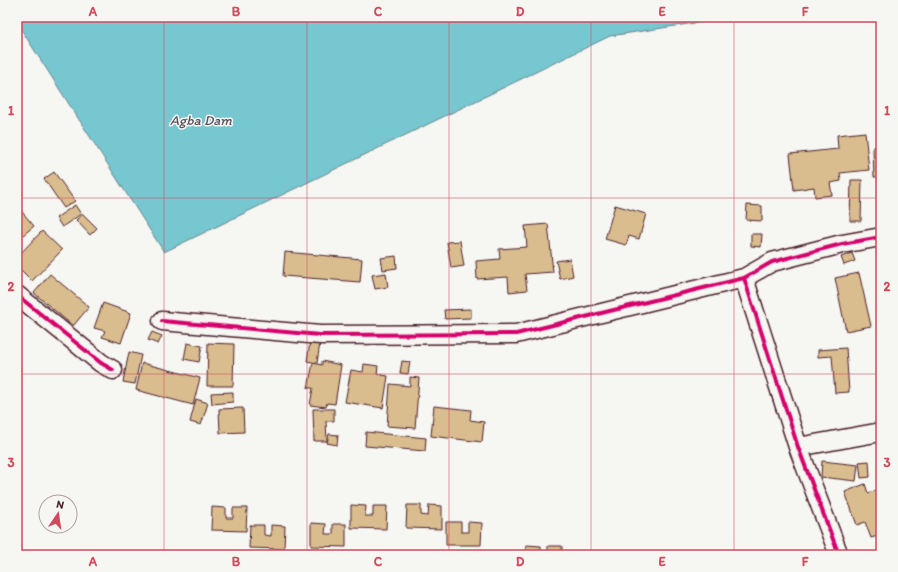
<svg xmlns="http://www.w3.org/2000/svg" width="898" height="572" font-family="Itim,sans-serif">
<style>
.water{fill:#77c7d0;stroke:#65848e}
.building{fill:#dabd8e;stroke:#4a1f2b}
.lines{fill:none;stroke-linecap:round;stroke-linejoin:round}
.minor-casing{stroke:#4a1f2b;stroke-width:21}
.minor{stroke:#f6f6f2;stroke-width:18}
.cycleway-casing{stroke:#f6f6f2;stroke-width:6}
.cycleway{stroke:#d6006c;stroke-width:4}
.grid{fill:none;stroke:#d1495b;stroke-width:1;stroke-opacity:0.55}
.labels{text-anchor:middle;stroke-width:3;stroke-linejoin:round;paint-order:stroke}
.water-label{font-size:14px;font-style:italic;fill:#58515d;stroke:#f6f6f2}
.neatline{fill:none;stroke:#d1495b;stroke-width:1.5}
.grid-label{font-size:13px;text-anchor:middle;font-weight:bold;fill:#d1495b}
</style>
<rect width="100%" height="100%" fill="#f6f6f2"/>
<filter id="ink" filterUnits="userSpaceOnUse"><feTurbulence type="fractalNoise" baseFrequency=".025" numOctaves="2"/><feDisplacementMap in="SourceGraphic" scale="8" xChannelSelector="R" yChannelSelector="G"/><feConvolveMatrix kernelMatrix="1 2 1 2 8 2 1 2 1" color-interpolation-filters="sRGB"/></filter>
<g filter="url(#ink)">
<path class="water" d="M17 17H734L610 36 164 252 17 23Z"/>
<path class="building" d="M865 132 869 170 840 173 841 181 830 183 832 195 815 197 814 187 794 190 790 154 838 149 837 135Z
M881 146V177H874L873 147Z
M54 172 75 201 64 208 44 179Z
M851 180H862L861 221H850Z
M75 205 81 214 62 227 56 218Z
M615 205 646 214 639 239 629 236 626 245 605 239Z
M747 205 762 206V221L746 220Z
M17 206 34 226 17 240Z
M83 214 97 228 90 235 76 220Z
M548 224 553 272 525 274 527 290 509 292 508 277 477 279 476 261 500 259 499 249 527 247 525 226Z
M42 231 62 250 32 281 17 266V257Z
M751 234H762L761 247 751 246Z
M460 241 464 266 451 268 447 242Z
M285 252 362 259 360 282 283 276Z
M852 253 855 261 844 265 841 257Z
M396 256 397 268 383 270 381 258Z
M570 259 573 276 560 279 556 261Z
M386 273 388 287 375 289 372 275Z
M859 273 871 326 846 331 835 278Z
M50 274 89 307 73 326 34 293Z
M103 303 131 313 121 343 102 337 105 331 94 328Z
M471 309V318L445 319 444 310Z
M152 332 162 336 158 344 148 340Z
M310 342 320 343 317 363 307 361Z
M187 343 202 346 199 362 184 359Z
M208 343 234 344 233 386H207Z
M846 348 849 392 835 393 832 356 818 357V350Z
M129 352 141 355 135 384 123 382Z
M322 361 341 365 335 404 327 403 326 407 310 405 313 388H308L313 363 322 365Z
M402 361 410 362 408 374 400 373Z
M142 363 200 378 193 405 136 390Z
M364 364 378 366 377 374 388 376 383 408 345 402 351 370 363 372Z
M410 377 419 378 415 428 387 426 390 384 410 386Z
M233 392V402L212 404 211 393Z
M196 399 208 403 201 425 190 422Z
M434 406 471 410 470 420 484 422 482 442 431 436Z
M243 408 244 432 220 433 219 409Z
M313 409H334V421H326L327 441H314Z
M366 432 426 438 425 451 365 446Z
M329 434 338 435 337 445 327 443Z
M822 461 858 465 856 481 821 477Z
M869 461 870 477 861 478 859 462Z
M865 484 868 493 877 490 881 500V535L871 538 865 522 857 525 845 492Z
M351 505 366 506 365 516H373V506H387L386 529 351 528Z
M407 505H421V515L428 516 429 505 442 506V529L406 528Z
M212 507 226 508V518H233V508H247L246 531 211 530Z
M446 522H461V532H468V522L482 523 481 545H446Z
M311 523 326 524 325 534H333V524H346V547L311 546Z
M250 525H264V535L271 536V525L285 526 284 549 249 548Z
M526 545 541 546V555H526Z
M548 546H562V555H548Z"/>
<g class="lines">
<defs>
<path id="minor" d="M744 278 798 447 839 555
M17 295 101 363 113 370
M162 321 320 335 516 334 744 278 772 262 842 244 881 237
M798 447 881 432"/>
</defs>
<use href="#minor" class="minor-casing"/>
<use href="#minor" class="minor"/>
<defs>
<path id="cycleway" d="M744 278 798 447 839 555
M17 295 101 363 113 370
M162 321 320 335 516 334 744 278 772 262 842 244 881 237"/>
</defs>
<use href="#cycleway" class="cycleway-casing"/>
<use href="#cycleway" class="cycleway"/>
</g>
</g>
<path class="grid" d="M164 17V555M307 17V555M449 17V555M591 17V555M734 17V555M17 198H881M17 374H881"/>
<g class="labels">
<g class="water-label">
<text x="201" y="125">Agba Dam</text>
</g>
</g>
<rect width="898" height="572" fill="none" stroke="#f6f6f2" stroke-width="44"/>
<g transform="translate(58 514) rotate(13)"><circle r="19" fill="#f6f6f2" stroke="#b1a0a2"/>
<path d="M0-3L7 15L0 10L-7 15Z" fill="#d1495b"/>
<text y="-6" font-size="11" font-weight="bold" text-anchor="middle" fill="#4a1f2b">N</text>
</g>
<rect x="22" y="22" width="854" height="528" class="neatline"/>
<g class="grid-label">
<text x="93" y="16">A</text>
<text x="236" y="16">B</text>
<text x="378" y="16">C</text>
<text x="520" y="16">D</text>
<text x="662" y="16">E</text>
<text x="805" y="16">F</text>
<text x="11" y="115">1</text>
<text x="887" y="115">1</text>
<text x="11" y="291">2</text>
<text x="887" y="291">2</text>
<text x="11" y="467">3</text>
<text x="887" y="467">3</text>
<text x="93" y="566">A</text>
<text x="236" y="566">B</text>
<text x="378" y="566">C</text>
<text x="520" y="566">D</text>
<text x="662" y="566">E</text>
<text x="805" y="566">F</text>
</g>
</svg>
